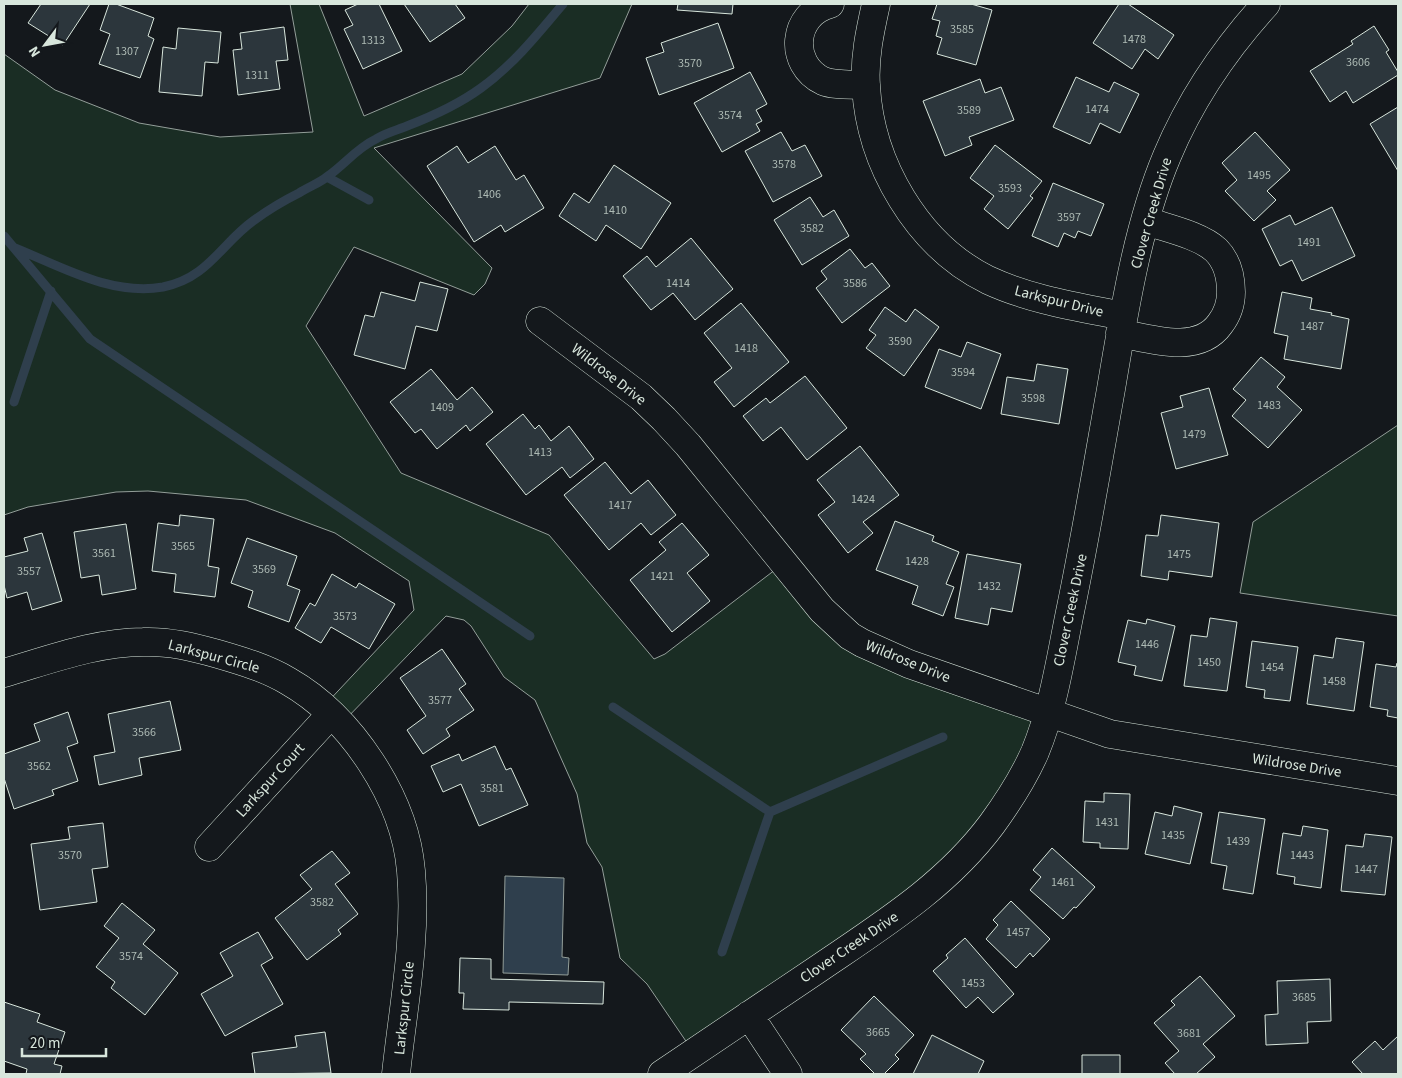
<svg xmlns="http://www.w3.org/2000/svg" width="1402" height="1078" font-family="'Source Sans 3',sans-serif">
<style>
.green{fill:#1a2d24;stroke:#939e99}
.water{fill:#2f3f4d;stroke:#939e99}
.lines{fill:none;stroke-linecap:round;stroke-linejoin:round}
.stream{stroke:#2f3f4d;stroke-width:9}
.building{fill:#2c363c;stroke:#d8e6dc}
.minor-casing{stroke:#d8e6dc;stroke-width:29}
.minor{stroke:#14181c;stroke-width:28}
.labels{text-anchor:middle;stroke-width:4;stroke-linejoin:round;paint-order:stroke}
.number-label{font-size:12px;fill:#adbab4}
.street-label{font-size:15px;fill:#d8e6dc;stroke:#14181c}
</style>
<rect width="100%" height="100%" fill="#14181c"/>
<path class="green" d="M290 4H319L364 116 462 74 512 26 529 4H632L600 78 374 148 492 268 485 284 474 295 354 247 306 326 401 473 549 535 654 659 665 654 784 563 832 620 1049 712 969 852 694 1053 647 984 620 958 602 867 587 843 577 794 535 700 504 677 471 626 464 620 446 616 341 724 323 707 414 610 409 581 335 533 246 500 148 491 116 492 28 507 4 515V54L55 90 139 123 220 137 313 132Z
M1398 425V616L1240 593 1253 522Z"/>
<path class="water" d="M505 876 564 878 562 957 569 958 568 975 503 973Z"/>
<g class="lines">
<path class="stream" d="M327 177 369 200
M4 236 90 339 530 636
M15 248C62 267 111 296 163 287 208 278 221 244 253 221 268 210 283 201 299 193 308 187 320 183 328 176 345 164 357 148 376 139 385 133 397 130 407 126 433 116 459 104 481 88 513 65 538 34 563 4
M14 402 51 291
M613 707 770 812
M722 952 770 812 943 737"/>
</g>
<path class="building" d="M41 4H90L63 45 28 23Z
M109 4H116L154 18 148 36 154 39 140 78 99 64 110 34 100 30Z
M358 4H379L402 51 363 69 344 29 353 25 345 10Z
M404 4H455L465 18 430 42Z
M678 4H733L732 14 677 10Z
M937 4H971L992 10 976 65 937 54 942 38 936 36 940 21 932 19Z
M1119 4H1128L1174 35 1158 59 1145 49 1132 69 1093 43Z
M718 23 734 68 659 95 646 58 664 52 661 43Z
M1374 26 1389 50 1386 52 1398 72V75L1353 103 1346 91 1330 102 1310 71 1353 44 1351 41Z
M284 27 288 60 276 61 280 89 238 95 233 50 242 49 240 33Z
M178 28 221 32 218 63 205 62 202 96 159 92 163 47 176 49Z
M750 72 767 104 756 110 762 121 756 124 760 131 722 152 694 103Z
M1076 77 1109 92 1114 82 1139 94 1120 133 1100 123 1090 144 1053 127Z
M980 79 985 93 1001 87 1014 120 969 137 972 145 945 156 923 101Z
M1398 107V171L1370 124Z
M781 132 792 151 805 145 822 176 773 202 745 151Z
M1255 132 1290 170 1267 191 1276 200 1254 221 1225 191 1237 180 1222 163Z
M995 145 1042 181 1030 196 1033 198 1008 229 984 209 994 196 970 178Z
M457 146 468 163 495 146 516 180 524 175 544 208 505 232 501 225 474 242 427 166Z
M614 165 671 203 641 249 606 225 596 241 559 216 574 193 589 203Z
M1053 183 1104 204 1091 236 1078 231 1075 238 1064 233 1058 247 1032 236Z
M810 197 823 217 834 210 849 236 802 265 774 220Z
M1332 207 1355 256 1302 281 1292 260 1280 266 1262 229 1290 215 1295 225Z
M691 238 733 289 695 320 673 293 651 310 623 276 647 256 656 267Z
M850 249 865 268 872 263 890 286 842 323 816 288 827 279 821 271Z
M420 282 448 289 437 331 416 326 405 369 354 355 365 315 374 317 381 292 415 301Z
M1282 292 1312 298 1310 309 1332 313 1331 315 1349 319 1341 369 1284 359 1288 336 1274 333Z
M741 303 789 362 734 407 714 382 732 368 704 333Z
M885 307 906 322 915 309 939 327 904 376 866 348 876 335 869 330Z
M967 342 1001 354 981 409 925 387 939 349 961 357Z
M1261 357 1285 377 1277 387 1302 410 1268 448 1232 416 1246 400 1233 389Z
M1037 364 1068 369 1059 424 1001 414 1007 377 1034 381Z
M431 369 457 400 472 387 493 412 470 431 466 425 437 449 421 429 415 433 390 402Z
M805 376 847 428 807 460 781 427 763 441 743 416 766 398 770 403Z
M1209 388 1228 455 1176 469 1161 413 1183 407 1180 396Z
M523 414 535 429 539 425 551 441 569 426 594 459 570 478 562 467 526 495 486 444Z
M860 446 899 495 863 522 873 533 848 553 818 515 835 502 817 480Z
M605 462 631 494 648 480 676 515 651 535 641 523 609 550 564 495Z
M180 515 214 519 208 566 219 568 215 597 174 592 176 574 152 571 158 523 179 526Z
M1161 515 1219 523 1212 577 1169 571 1168 580 1141 576 1146 535 1158 536Z
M895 521 934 536 932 541 959 552 946 584 954 587 943 616 912 604 918 586 876 570Z
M682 523 709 555 687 573 710 601 672 632 630 580 666 550 659 542Z
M126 524 136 589 102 595 99 575 81 578 74 532Z
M42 533 62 601 32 610 27 592 7 598 4 585V557L28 551 24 538Z
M247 538 297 556 287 585 300 590 289 622 248 607 253 591 231 583Z
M967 554 1021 564 1012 612 991 608 988 625 955 618Z
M332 574 356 588 359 583 395 604 369 649 331 627 321 643 295 628 310 603 315 606Z
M1210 618 1237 622 1227 691 1184 686 1191 635 1207 637Z
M1147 619 1175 626 1162 681 1134 675 1136 666 1118 662 1128 620 1146 624Z
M1336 638 1364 642 1354 711 1307 704 1314 655 1333 658Z
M1252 641 1298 647 1290 701 1264 698 1265 690 1246 687Z
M442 649 466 684 459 689 474 710 446 729 450 736 423 754 407 730 426 716 400 678Z
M1397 663H1398V718L1387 716 1388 710 1370 707 1376 664 1396 667Z
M170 701 181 750 139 758 142 775 99 785 94 756 115 752 108 714Z
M68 712 78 743 67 747 78 781 52 790 54 795 14 809 4 778V754L40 741 34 724Z
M495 746 506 770 511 768 528 805 479 826 461 784 443 792 431 766 459 754 462 761Z
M1104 793 1130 794 1128 849 1100 848V843L1083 842 1085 801 1104 802Z
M1174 806 1202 813 1190 864 1145 854 1155 812 1172 816Z
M1219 812 1265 819 1253 894 1223 889 1227 866 1211 863Z
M103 823 108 867 92 869 97 902 40 910 31 844 70 839 68 827Z
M1303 826 1328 830 1321 888 1294 884 1295 877 1277 874 1283 833 1301 836Z
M1365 834 1392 837 1385 895 1341 891 1346 845 1363 847Z
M1052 848 1095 887 1076 908 1074 907 1063 919 1030 890 1041 877 1033 870Z
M332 851 350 873 335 884 358 914 338 930 341 934 307 960 275 918 312 889 300 875Z
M1011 901 1050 939 1033 957 1030 953 1016 968 986 939 998 925 993 920Z
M122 903 155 930 143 944 178 973 145 1015 111 988 115 982 96 967 119 938 104 926Z
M258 932 273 958 261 965 283 1004 225 1036 201 994 233 976 220 953Z
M965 938 1014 994 993 1013 978 997 966 1008 933 971 948 958 946 955Z
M460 958 491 959V979L604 982 603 1004 509 1002V1010L463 1009 464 993H459Z
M1200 976 1235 1016 1203 1044 1215 1057 1196 1074H1175L1165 1063 1179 1051 1154 1023 1175 1005 1171 1001Z
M1330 979 1331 1021 1307 1022 1308 1043 1266 1045 1265 1015 1278 1014 1277 981Z
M874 996 914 1035 895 1055 899 1059 884 1074H875L860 1059 866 1054 841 1030Z
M4 1002 40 1014 37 1022 65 1032 54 1064 62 1066 60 1074H26L27 1069 4 1061Z
M325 1032 331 1073 255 1074 252 1053 297 1047 295 1036Z
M932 1035 984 1061 978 1074H913Z
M1398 1036V1074H1363L1352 1062 1375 1041 1383 1050Z
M1082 1055H1120V1074H1132H1082Z"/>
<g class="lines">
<defs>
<path id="minor" d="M830 4C792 14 788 64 823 81 835 86 853 84 866 85
M876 4C870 31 864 58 866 86 870 163 917 245 988 280 1031 300 1078 307 1123 316
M540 321 641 397 664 419 688 445 822 610 850 636 862 643 909 664 1110 734 1398 781
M1120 333C1151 339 1198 355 1220 324 1227 315 1231 303 1231 292 1231 277 1227 261 1216 250 1200 235 1166 228 1146 221
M4 673C49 660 96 642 143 642 169 641 193 647 218 654 242 661 266 668 288 681 351 717 405 798 411 871 417 939 403 1007 396 1074
M209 847 331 714
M749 1015 788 1074
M662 1074C714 1039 766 1004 818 969 881 926 946 886 992 824 1008 802 1024 777 1035 752 1054 706 1061 655 1071 607 1086 534 1098 462 1111 389 1124 313 1137 227 1167 156 1190 101 1226 48 1266 4"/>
</defs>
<use href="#minor" class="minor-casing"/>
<use href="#minor" class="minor"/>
</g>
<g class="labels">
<g class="number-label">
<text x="962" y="33">3585</text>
<text x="1134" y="43">1478</text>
<text x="373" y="44">1313</text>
<text x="127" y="55">1307</text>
<text x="1358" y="66">3606</text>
<text x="690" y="67">3570</text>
<text x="257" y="79">1311</text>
<text x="1097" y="113">1474</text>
<text x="969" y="114">3589</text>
<text x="730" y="119">3574</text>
<text x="784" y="168">3578</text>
<text x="1259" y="179">1495</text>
<text x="1010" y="192">3593</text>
<text x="489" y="198">1406</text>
<text x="615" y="214">1410</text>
<text x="1069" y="221">3597</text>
<text x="812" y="232">3582</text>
<text x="1309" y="246">1491</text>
<text x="678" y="287">1414</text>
<text x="855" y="287">3586</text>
<text x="1312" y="330">1487</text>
<text x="900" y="345">3590</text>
<text x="746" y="352">1418</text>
<text x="963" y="376">3594</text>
<text x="1033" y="402">3598</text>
<text x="1269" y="409">1483</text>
<text x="442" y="411">1409</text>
<text x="1194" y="438">1479</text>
<text x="540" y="456">1413</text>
<text x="863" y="503">1424</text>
<text x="620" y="509">1417</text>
<text x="183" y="550">3565</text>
<text x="104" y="557">3561</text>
<text x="1179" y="558">1475</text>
<text x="917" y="565">1428</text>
<text x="264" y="573">3569</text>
<text x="29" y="575">3557</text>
<text x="662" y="580">1421</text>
<text x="989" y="590">1432</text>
<text x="345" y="620">3573</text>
<text x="1147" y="648">1446</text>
<text x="1209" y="666">1450</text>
<text x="1272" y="671">1454</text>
<text x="1334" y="685">1458</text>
<text x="440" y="704">3577</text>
<text x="144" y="736">3566</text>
<text x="39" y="770">3562</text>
<text x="492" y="792">3581</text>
<text x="1107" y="826">1431</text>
<text x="1173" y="839">1435</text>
<text x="1238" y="845">1439</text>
<text x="70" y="859">3570</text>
<text x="1302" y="859">1443</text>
<text x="1366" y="873">1447</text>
<text x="1063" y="886">1461</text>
<text x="322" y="906">3582</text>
<text x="1018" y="936">1457</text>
<text x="131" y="960">3574</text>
<text x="973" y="987">1453</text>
<text x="1304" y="1001">3685</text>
<text x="878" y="1036">3665</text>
<text x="1189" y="1037">3681</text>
</g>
<g class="street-label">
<text transform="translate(1151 213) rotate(-74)" y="5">Clover Creek Drive</text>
<text transform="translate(1059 301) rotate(14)" y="5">Larkspur Drive</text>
<text transform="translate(609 374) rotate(38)" y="5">Wildrose Drive</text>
<text transform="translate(1070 610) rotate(-78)" y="5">Clover Creek Drive</text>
<text transform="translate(214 656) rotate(15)" y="5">Larkspur Circle</text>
<text transform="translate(908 661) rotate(22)" y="5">Wildrose Drive</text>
<text transform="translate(1297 765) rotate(9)" y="5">Wildrose Drive</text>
<text transform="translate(270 780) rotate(-48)" y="5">Larkspur Court</text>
<text transform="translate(849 947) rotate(-34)" y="5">Clover Creek Drive</text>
<text transform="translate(404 1008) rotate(-84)" y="5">Larkspur Circle</text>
</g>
</g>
<rect width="1402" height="1078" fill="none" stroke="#d8e6dc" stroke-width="10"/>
<g transform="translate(45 45) rotate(238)" stroke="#14181c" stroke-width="4" paint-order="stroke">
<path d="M0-4L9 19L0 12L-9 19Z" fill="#d8e6dc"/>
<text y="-8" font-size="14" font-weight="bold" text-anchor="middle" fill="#d8e6dc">N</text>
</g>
<path d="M22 1048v8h84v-8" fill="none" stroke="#d8e6dc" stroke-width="2.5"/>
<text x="30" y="1048" font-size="15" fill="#d8e6dc" stroke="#14181c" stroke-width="4" paint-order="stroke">20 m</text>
</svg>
